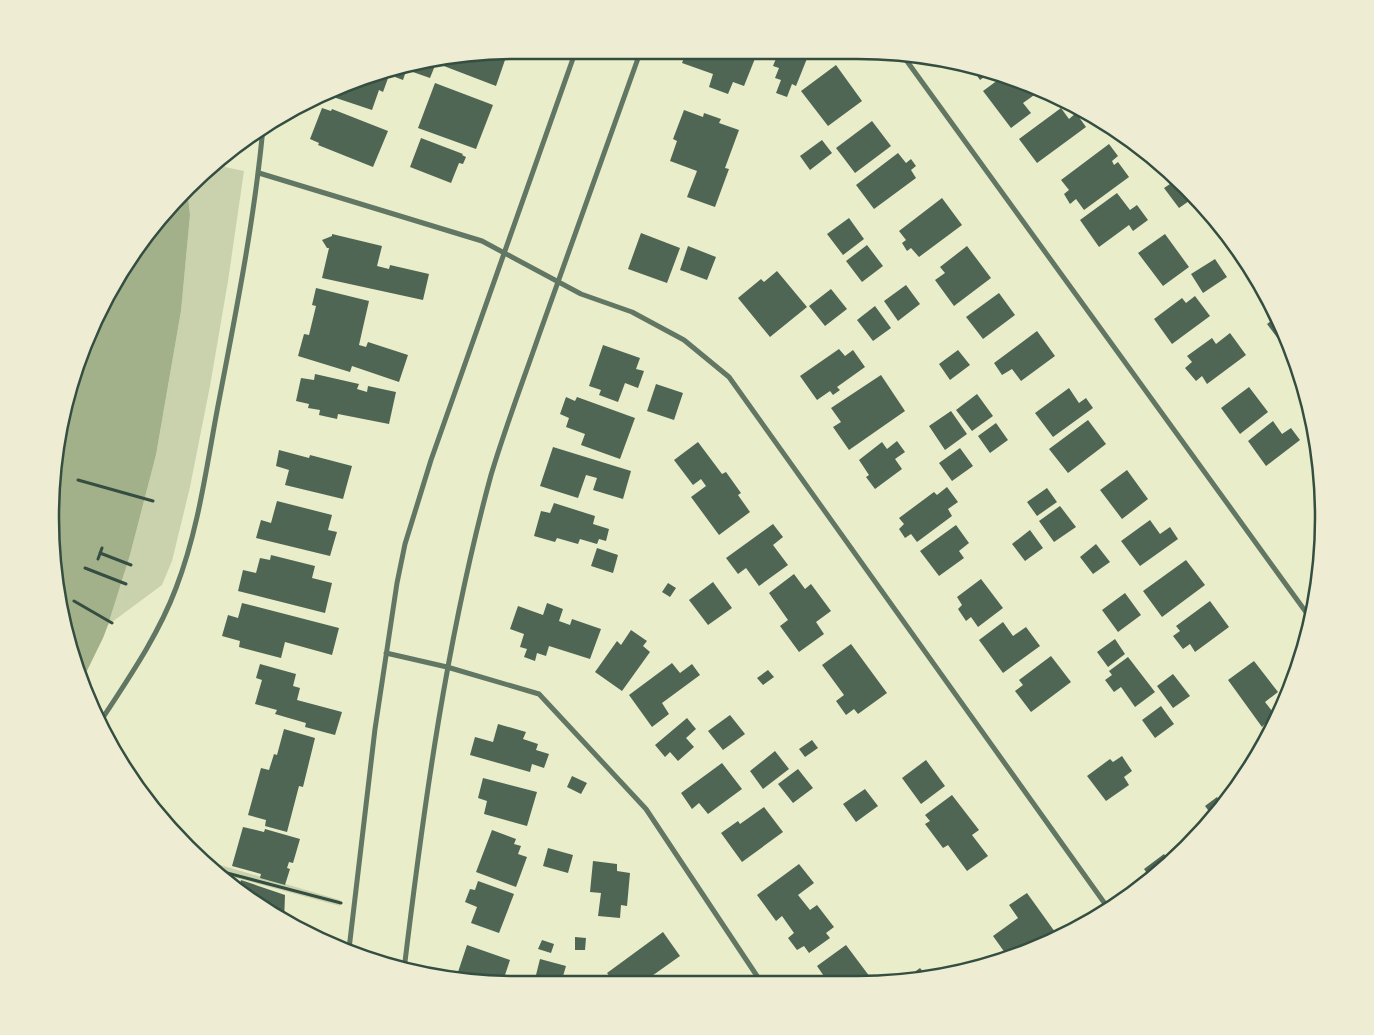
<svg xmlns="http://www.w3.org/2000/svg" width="1374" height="1035" font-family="'Alegreya Sans',sans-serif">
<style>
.green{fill:#cad2ad}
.water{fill:#a3b18a}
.building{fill:#4f6655}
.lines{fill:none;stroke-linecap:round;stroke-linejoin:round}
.path{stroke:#344e41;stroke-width:3}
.minor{stroke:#617663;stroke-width:5}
.rim{fill:none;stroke:#344e41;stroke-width:2.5}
</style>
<rect width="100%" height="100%" fill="#e9edc9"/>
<path class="green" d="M226 157 225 167 244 171 228 281 210 386 190 487 172 561 162 585 108 625 130 555 156 455 181 311 190 215 187 187Z
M200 859 340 900V906L214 872Z"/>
<path class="water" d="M187 187 190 215 181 311 156 455 130 555 108 625 103 638 82 681 51 548 59 426 98 310Z"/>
<path class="building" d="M687 50 741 51 756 56 744 86 733 82 728 94 709 87 713 74 682 63Z
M779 51H810L796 86 792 84 787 97 776 93 781 80 775 78 779 68 773 66Z
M488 54 505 60 496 86 436 63 430 78 410 71 413 64Z
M969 64 977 66 991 72 980 80Z
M836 65 862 101 828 126 801 91Z
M389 69 391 70 383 92 379 90 372 110 327 95Z
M398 71 405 74 403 80 395 77Z
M1002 77 1037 93 1023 103 1031 113 1011 128 983 91Z
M435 83 493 105 476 149 418 128Z
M322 108 331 111 332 109 388 131 373 167 318 145 319 143 310 139Z
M1061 108 1069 119 1076 113 1086 127 1037 163 1019 139Z
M684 110 703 117 704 113 721 119 719 123 739 130 725 168 729 169 715 207 687 197 697 171 670 161 677 141 673 139Z
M872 121 891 146 855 173 836 148Z
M421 138 463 154 462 155 466 157 463 164 459 163 451 183 410 167Z
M822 140 832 153 810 170 800 156Z
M1109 144 1118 156 1112 161 1114 165 1118 162 1129 177 1084 210 1076 199 1070 204 1064 194 1069 190 1061 180Z
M898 153 906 163 911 159 916 166 911 170 916 178 874 209 856 185Z
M1173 182 1192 199 1179 208 1164 188Z
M1117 193 1130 210 1137 205 1148 220 1133 231 1129 225 1099 247 1080 220Z
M942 198 962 225 919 257 911 248 907 251 902 243 906 240 899 231Z
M849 218 864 239 843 255 827 234Z
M641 233 680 248 667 283 628 269Z
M332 234 382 246 377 266 389 269 390 265 429 274 423 300 322 278 329 248H327L322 240 332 236Z
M1165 234 1189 267 1163 286 1138 253Z
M867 245 883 266 862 282 846 261Z
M688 246 716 257 707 280 680 270Z
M967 246 991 278 954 306 935 280 945 273 940 267Z
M1215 259 1227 277 1203 293 1191 274Z
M777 271 807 307 770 337 738 298 761 279 764 282Z
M906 285 920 304 898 321 884 301Z
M316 288 369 301 359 345 366 347 368 342 408 355 399 382 352 366 350 372 298 356 304 334 309 335 316 306 312 305Z
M831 289 847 309 825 326 809 306Z
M999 293 1015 315 983 339 966 317Z
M1195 296 1210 316 1172 344 1154 319 1182 298 1186 303Z
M875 306 891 328 873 341 857 320Z
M1278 316 1285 336 1279 340 1267 324Z
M1037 331 1055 356 1021 381 1012 369 1002 375 994 363Z
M1230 333 1246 355 1207 384 1202 376 1196 381 1185 368 1192 362 1187 356 1212 338 1216 344Z
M603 345 640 358 636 369 644 371 638 388 625 383 618 402 599 395 601 390 589 386Z
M839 349 845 356 853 350 865 367 837 387 840 390 833 395 830 391 817 400 800 376Z
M958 350 970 365 950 380 939 364Z
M315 374 359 384 357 389 367 392 368 386 396 392 389 424 338 414 337 419 319 415 320 410 308 408 309 404 296 401 301 378 314 380Z
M881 375 905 411 849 450 833 427 841 422 831 408Z
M656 384 683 393 674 420 647 411Z
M1249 387 1268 412 1240 434 1221 408Z
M1069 388 1079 403 1086 398 1093 408 1053 437 1035 413Z
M977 394 993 416 972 431 956 410Z
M566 397 575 401 577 397 635 418 620 459 581 445 585 434 566 427 569 418 560 414Z
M951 411 967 434 945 450 929 426Z
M1088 420 1106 444 1068 473 1049 449Z
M1273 421 1282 434 1291 428 1300 440 1266 466 1248 441Z
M996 423 1008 440 990 453 978 436Z
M897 441 905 452 895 459 902 469 875 489 866 477 869 475 859 460 882 442 887 449Z
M698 442 722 474 726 472 741 493 738 495 750 512 719 535 691 497 706 486 701 479 693 485 674 460Z
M553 447 631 471 623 499 593 490 597 478 586 475 578 498 540 486Z
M960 448 973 466 952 481 939 463Z
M279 450 309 458 310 455 352 466 343 499 285 485 289 470 276 466Z
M1127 470 1148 499 1122 519 1100 490Z
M947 487 958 502 948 509 952 516 917 542 911 534 905 538 899 529 904 524 899 518 934 492 937 495Z
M1047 488 1057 502 1037 516 1027 502Z
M277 501 332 515 328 530 337 532 330 556 256 538 261 520 271 523Z
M554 503 595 516 593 524 609 529 606 541 599 539 597 544 580 539 578 544 557 538 555 542 534 536 541 511 550 513Z
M1060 506 1076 527 1054 542 1039 521Z
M1150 520 1160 534 1170 527 1178 539 1140 566 1121 541Z
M773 524 783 537 773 545 788 565 759 586 746 568 738 574 726 558Z
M956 525 969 543 959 551 964 558 939 576 920 551Z
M1030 530 1043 548 1025 561 1012 544Z
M1096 544 1110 562 1093 574 1080 557Z
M597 548 618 555 613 573 591 566Z
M271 555 315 566 312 578 332 583 325 613 238 591 243 570 256 573 260 558 270 560Z
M1186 560 1205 585 1162 617 1143 591Z
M794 574 805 589 811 584 831 611 816 622 824 634 799 652 780 626 788 620 769 593Z
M981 579 1003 608 978 627 971 617 966 621 958 609 962 605 957 597Z
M713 582 732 608 708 625 689 600Z
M668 583 676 588 670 597 662 592Z
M1125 593 1141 615 1118 632 1102 610Z
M1210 601 1229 627 1195 652 1190 644 1183 649 1173 636 1180 631 1176 626Z
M242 603 339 628 332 655 285 642 281 658 239 647 240 641 222 636 228 615 238 618Z
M547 603 563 609 559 621 570 625 572 619 601 629 590 659 549 646 546 656 537 653 535 661 524 657 527 649 520 647 524 634 510 629 518 606 543 615Z
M1003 622 1013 636 1026 627 1040 646 1003 673 979 640Z
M631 630 647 641 643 646 650 652 622 691 595 672 617 641 621 645Z
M1115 639 1125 654 1108 667 1097 652Z
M851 644 887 693 858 714 854 709 846 715 836 701 844 695 822 665Z
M1051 656 1071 682 1031 712 1015 691 1023 685 1019 680Z
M1128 657 1155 692 1135 707 1121 687 1114 692 1105 680 1112 675 1109 671Z
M1254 661 1278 692 1265 702 1276 716 1279 713 1271 730 1266 723 1262 727 1228 680Z
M672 663 680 673 692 664 700 675 662 703 669 714 652 727 629 695Z
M260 664 296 674 293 686 300 688 297 700 342 712 335 735 305 727 306 723 275 714 277 710 255 704 262 680 256 678Z
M768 670 774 677 763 685 757 678Z
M1173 674 1190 696 1173 708 1157 686Z
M1161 706 1174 724 1155 738 1142 720Z
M730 715 745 734 723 750 708 731Z
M687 718 696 729 686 738 694 747 678 761 670 752 665 757 655 745Z
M498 724 526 732 523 739 538 744 536 750 549 754 544 768 532 764 530 772 470 755 475 737 493 742Z
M284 729 315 738 303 787 299 786 287 832 265 826 266 820 248 815 261 768 269 770 274 754 277 755Z
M812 740 818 748 805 757 799 749Z
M775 751 789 769 763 789 750 771Z
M1122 756 1132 771 1124 777 1129 785 1106 801 1087 776 1110 759 1113 762Z
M926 760 945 786 921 804 902 778Z
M722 763 742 789 708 814 699 803 692 809 681 793Z
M798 769 813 788 793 803 778 784Z
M572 776 587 783 581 794 567 787Z
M483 778 537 792 527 826 484 814 487 801 478 798Z
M865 789 878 806 856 822 843 804Z
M952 795 979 830 972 835 988 856 967 871 948 845 943 848 925 824 930 821 925 815Z
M1217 797 1223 805 1211 814 1205 806Z
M764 807 783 832 742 862 721 833 738 821 740 824Z
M243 827 264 832 265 829 300 839 293 863 289 862 287 868 290 869 285 885 260 878 261 874 232 866Z
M492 830 516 839 514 844 521 846 518 854 527 857 516 887 476 872Z
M548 848 573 855 568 873 543 866Z
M1164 854 1170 862 1151 879 1144 869Z
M593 861 617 864V871L630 873 627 906 621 905 620 918 598 916 601 893 590 892Z
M799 864 814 883 798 895 810 910 817 905 834 927 826 933 830 938 809 953 804 946 797 950 788 938 794 933 782 916 776 921 757 895Z
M241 880 285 895 284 922 231 885 239 886Z
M478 881 514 894 499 933 471 923 477 907 465 902 470 889 475 890Z
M1027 893 1055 932 1029 951 1008 957 993 936 1018 918 1009 905Z
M663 932 680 956 642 983H615L607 973Z
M575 937 586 938 585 950H575Z
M542 940 554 944 551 953 538 949Z
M467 945 510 960 502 984 480 983 457 975Z
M846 945 873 981 828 982 817 966Z
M540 959 566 966 561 983 553 984 535 979Z
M920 968 928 978 918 981H902Z"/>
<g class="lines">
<path class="path" d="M78 480 153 501
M100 553 131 565
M98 559 102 548
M85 568 126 584
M74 601 112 623
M208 868 341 903"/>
<path class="minor" d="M901 53 1311 619
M259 173 482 241 581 294 632 312 684 340 729 377 1108 908
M386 653 447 667 539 694 646 809 761 982
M100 722C128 679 158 636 176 588 198 531 206 470 217 411 235 317 254 223 263 128
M349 949 375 729 397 583 405 544 431 460 576 50
M404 970C424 804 447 637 491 475 505 428 523 381 539 335 573 240 607 145 641 50"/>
</g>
<path d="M0 0H1374V1035H0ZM517 59H857A458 458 0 0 1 1315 517V518A458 458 0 0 1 857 976H517A458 458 0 0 1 59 518V517A458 458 0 0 1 517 59Z" fill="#eeecd3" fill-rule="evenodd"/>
<path class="rim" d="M517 59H857A458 458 0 0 1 1315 517V518A458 458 0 0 1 857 976H517A458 458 0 0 1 59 518V517A458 458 0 0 1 517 59Z"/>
</svg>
